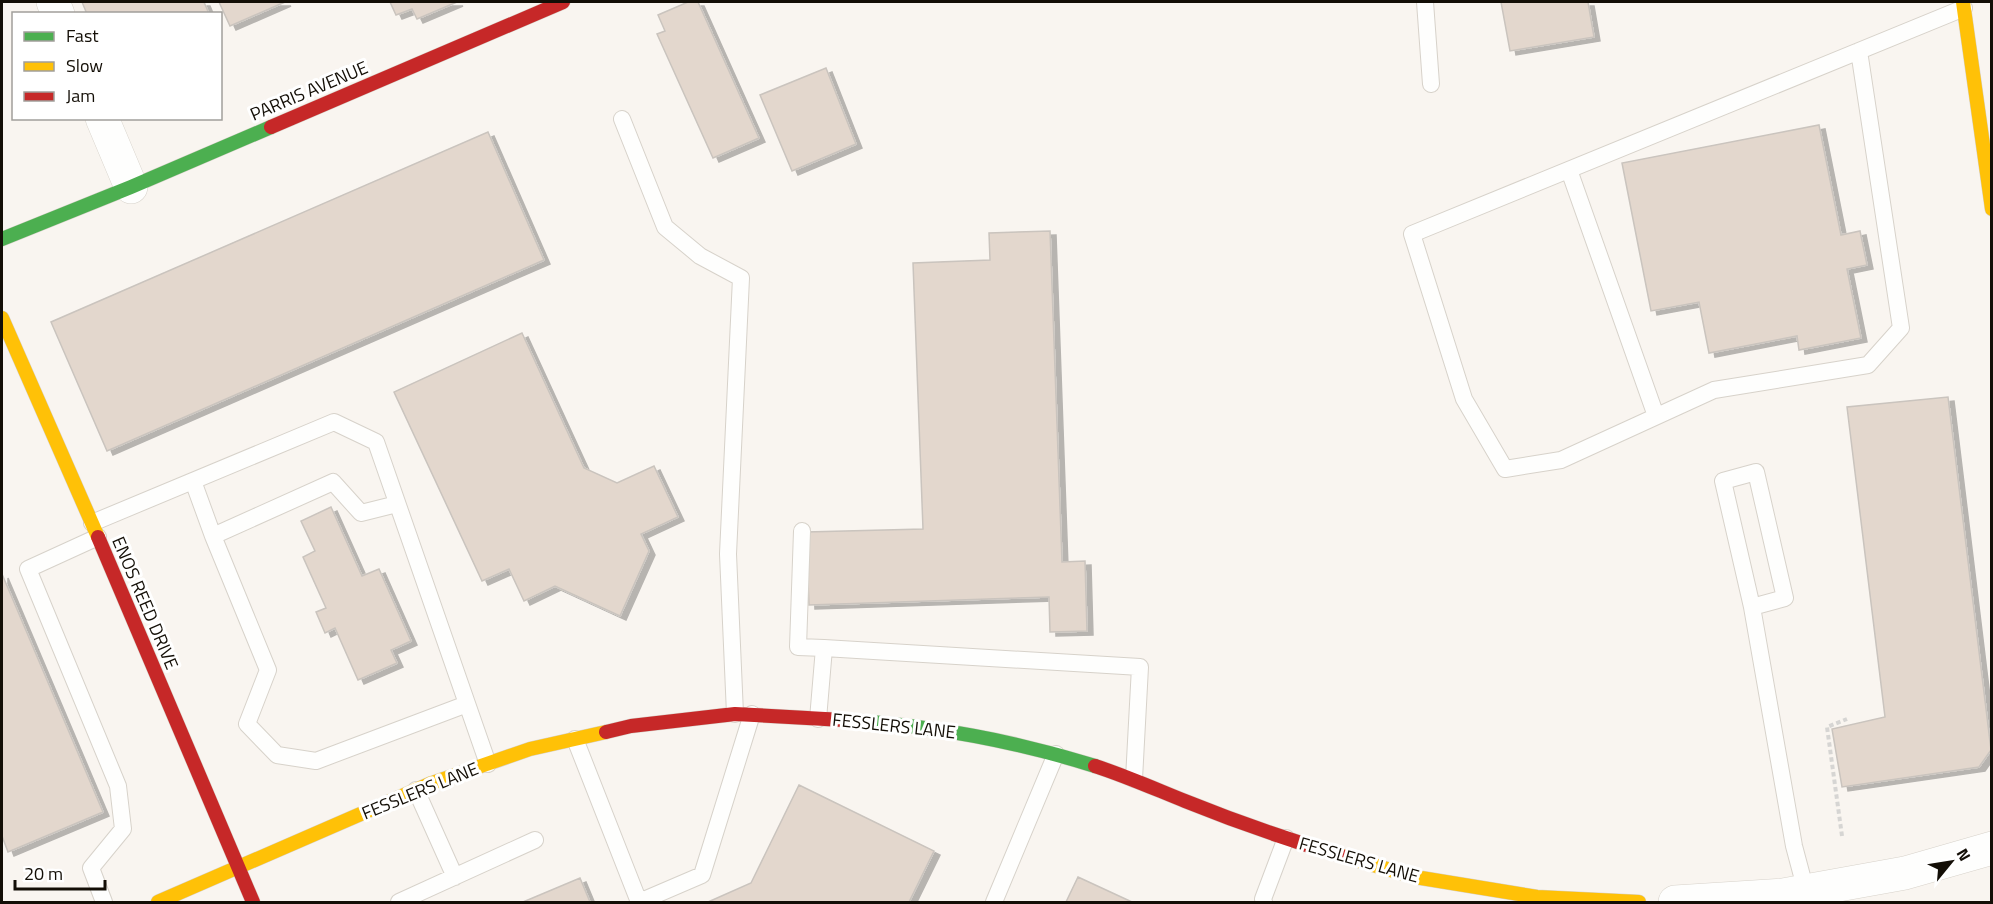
<svg xmlns="http://www.w3.org/2000/svg" width="1993" height="904" font-family="'Titillium Web',sans-serif">
<style>
.building{fill:#e3d7cd;stroke:#cac4be;stroke-width:1.5;filter:url(#shadow)}
.lines{fill:none;stroke-linecap:round;stroke-linejoin:round}
.lane-casing{stroke:#d7d2ca;stroke-width:18}
.street-casing{stroke:#d7d2ca;stroke-width:34}
.fast-casing{stroke:#d7d2ca;stroke-width:15}
.slow-casing{stroke:#d7d2ca;stroke-width:15}
.jam-casing{stroke:#d7d2ca;stroke-width:15}
.path{stroke:#d6d5d3;stroke-width:4;stroke-dasharray:4.5 3;stroke-linecap:butt}
.lane{stroke:#fefefd;stroke-width:16}
.street{stroke:#fefefd;stroke-width:33}
.fast{stroke:#4caf50;stroke-width:14}
.slow{stroke:#ffc107;stroke-width:14}
.jam{stroke:#c62828;stroke-width:14}
.labels{text-anchor:middle;stroke-width:6;stroke-linejoin:round;paint-order:stroke}
.street-label{font-size:18px;fill:#130e06;stroke:#fff}
</style>
<defs>
<filter id="shadow"><feDropShadow dx="6" dy="4" stdDeviation="0" flood-color="#0004"/></filter>
</defs>
<rect width="100%" height="100%" fill="#f9f5f0"/>
<path class="building" d="M82 2H204L209 14H87Z
M219 2H285L230 26Z
M390 2H457L417 19 412 9 396 15Z
M688 2H698L759 138 713 158 657 34 665 31 658 15Z
M1501 2H1588L1594 37 1510 51Z
M826 68 856 144 792 171 760 95Z
M1819 125 1841 235 1860 231 1867 265 1847 269 1861 338 1799 350 1797 336 1709 353 1699 302 1651 311 1622 163Z
M488 132 544 260 107 451 51 322Z
M1050 231 1062 562 1085 561 1087 631 1050 632 1049 597 809 605 806 532 923 529 913 263 990 260 989 233Z
M522 333 584 468 617 483 654 466 678 517 641 534 649 551 620 616 555 586 524 601 509 569 482 581 394 392Z
M1948 397 1991 750 1979 767 1842 787 1832 729 1885 717 1847 407Z
M331 507 362 576 379 569 411 641 391 650 397 663 358 680 335 628 325 633 316 612 326 608 303 557 315 551 301 521Z
M2 574 103 812 8 852 2 836Z
M799 785 934 851 909 902H708L751 883Z
M1078 877 1132 902H1066Z
M580 878 590 902H523Z"/>
<g class="lines">
<defs>
<path id="lane" d="M1425 2 1431 84
M1859 51 1901 328 1868 365 1714 390 1561 460 1505 469 1464 399 1412 234 1964 8
M622 119 665 227 700 256 741 278 728 554 735 714
M1569 170 1656 416
M193 481 213 536
M397 504 361 513 333 482 213 536 268 670 247 724 277 755 316 761 467 704
M92 523 334 422 376 442 488 764
M802 531 798 647 824 648
M98 537 28 569 118 786 123 829 91 868 104 902
M1752 607 1785 598 1756 472 1723 481 1752 607 1794 846 1806 891
M818 719 824 648 1140 667 1134 779
M575 739 639 902 702 875 752 714
M416 790 455 877
M399 902 535 840
M994 902 1056 754
M1264 902 1263 899 1286 838"/>
<path id="street" d="M53 2 58 14
M102 118 131 187
M1675 902 1783 895 1905 873 1992 848"/>
<path id="fast" d="M2 239 131 187 271 127
M843 720C929 725 1012 740 1095 766"/>
<path id="slow" d="M1963 2 1992 209
M2 318 98 537
M1342 856 1415 877 1537 897 1639 902
M158 902 432 783 530 749 606 732"/>
<path id="jam" d="M271 127 563 2
M98 537 253 902
M606 732 631 726 735 714 843 720
M1095 766C1126 776 1155 789 1185 801 1237 822 1289 840 1342 856"/>
</defs>
<use href="#lane" class="lane-casing"/>
<use href="#street" class="street-casing"/>
<use href="#fast" class="fast-casing"/>
<use href="#slow" class="slow-casing"/>
<use href="#jam" class="jam-casing"/>
<path class="path" d="M1842 836 1827 727 1847 719"/>
<use href="#lane" class="lane"/>
<use href="#street" class="street"/>
<use href="#fast" class="fast"/>
<use href="#slow" class="slow"/>
<use href="#jam" class="jam"/>
</g>
<g class="labels">
<g class="street-label">
<text transform="translate(309 91) rotate(-23)" y="6">PARRIS AVENUE</text>
<text transform="translate(145 603) rotate(67)" y="6">ENOS REED DRIVE</text>
<text transform="translate(894 726) rotate(6)" y="6">FESSLERS LANE</text>
<text transform="translate(420 791) rotate(-22)" y="6">FESSLERS LANE</text>
<text transform="translate(1359 860) rotate(16)" y="6">FESSLERS LANE</text>
</g>
</g>
<rect width="1993" height="904" fill="none" stroke="#130e06" stroke-width="6"/>
<rect x="12" y="12" width="210" height="108" fill="#ffffff" stroke="#a19f9b" stroke-width="1.5"/>
<rect x="24" y="32" width="30" height="9" fill="#4caf50" stroke="#a19f9b" stroke-width="1.5"/>
<text x="66" y="42" font-size="18" fill="#130e06">Fast</text>
<rect x="24" y="62" width="30" height="9" fill="#ffc107" stroke="#a19f9b" stroke-width="1.5"/>
<text x="66" y="72" font-size="18" fill="#130e06">Slow</text>
<rect x="24" y="92" width="30" height="9" fill="#c62828" stroke="#a19f9b" stroke-width="1.5"/>
<text x="66" y="102" font-size="18" fill="#130e06">Jam</text>
<g transform="translate(1951 862) rotate(60)" stroke="#ffffff" stroke-width="4.5" paint-order="stroke">
<path d="M0-4.5L10 22L0 15L-10 22Z" fill="#130e06"/>
<text y="-9" font-size="16" font-weight="bold" text-anchor="middle" fill="#130e06">N</text>
</g>
<path d="M15 880v9h90v-9" fill="none" stroke="#130e06" stroke-width="3"/>
<text x="24" y="880" font-size="18" fill="#130e06" stroke="#ffffff" stroke-width="4.5" paint-order="stroke">20 m</text>
</svg>
